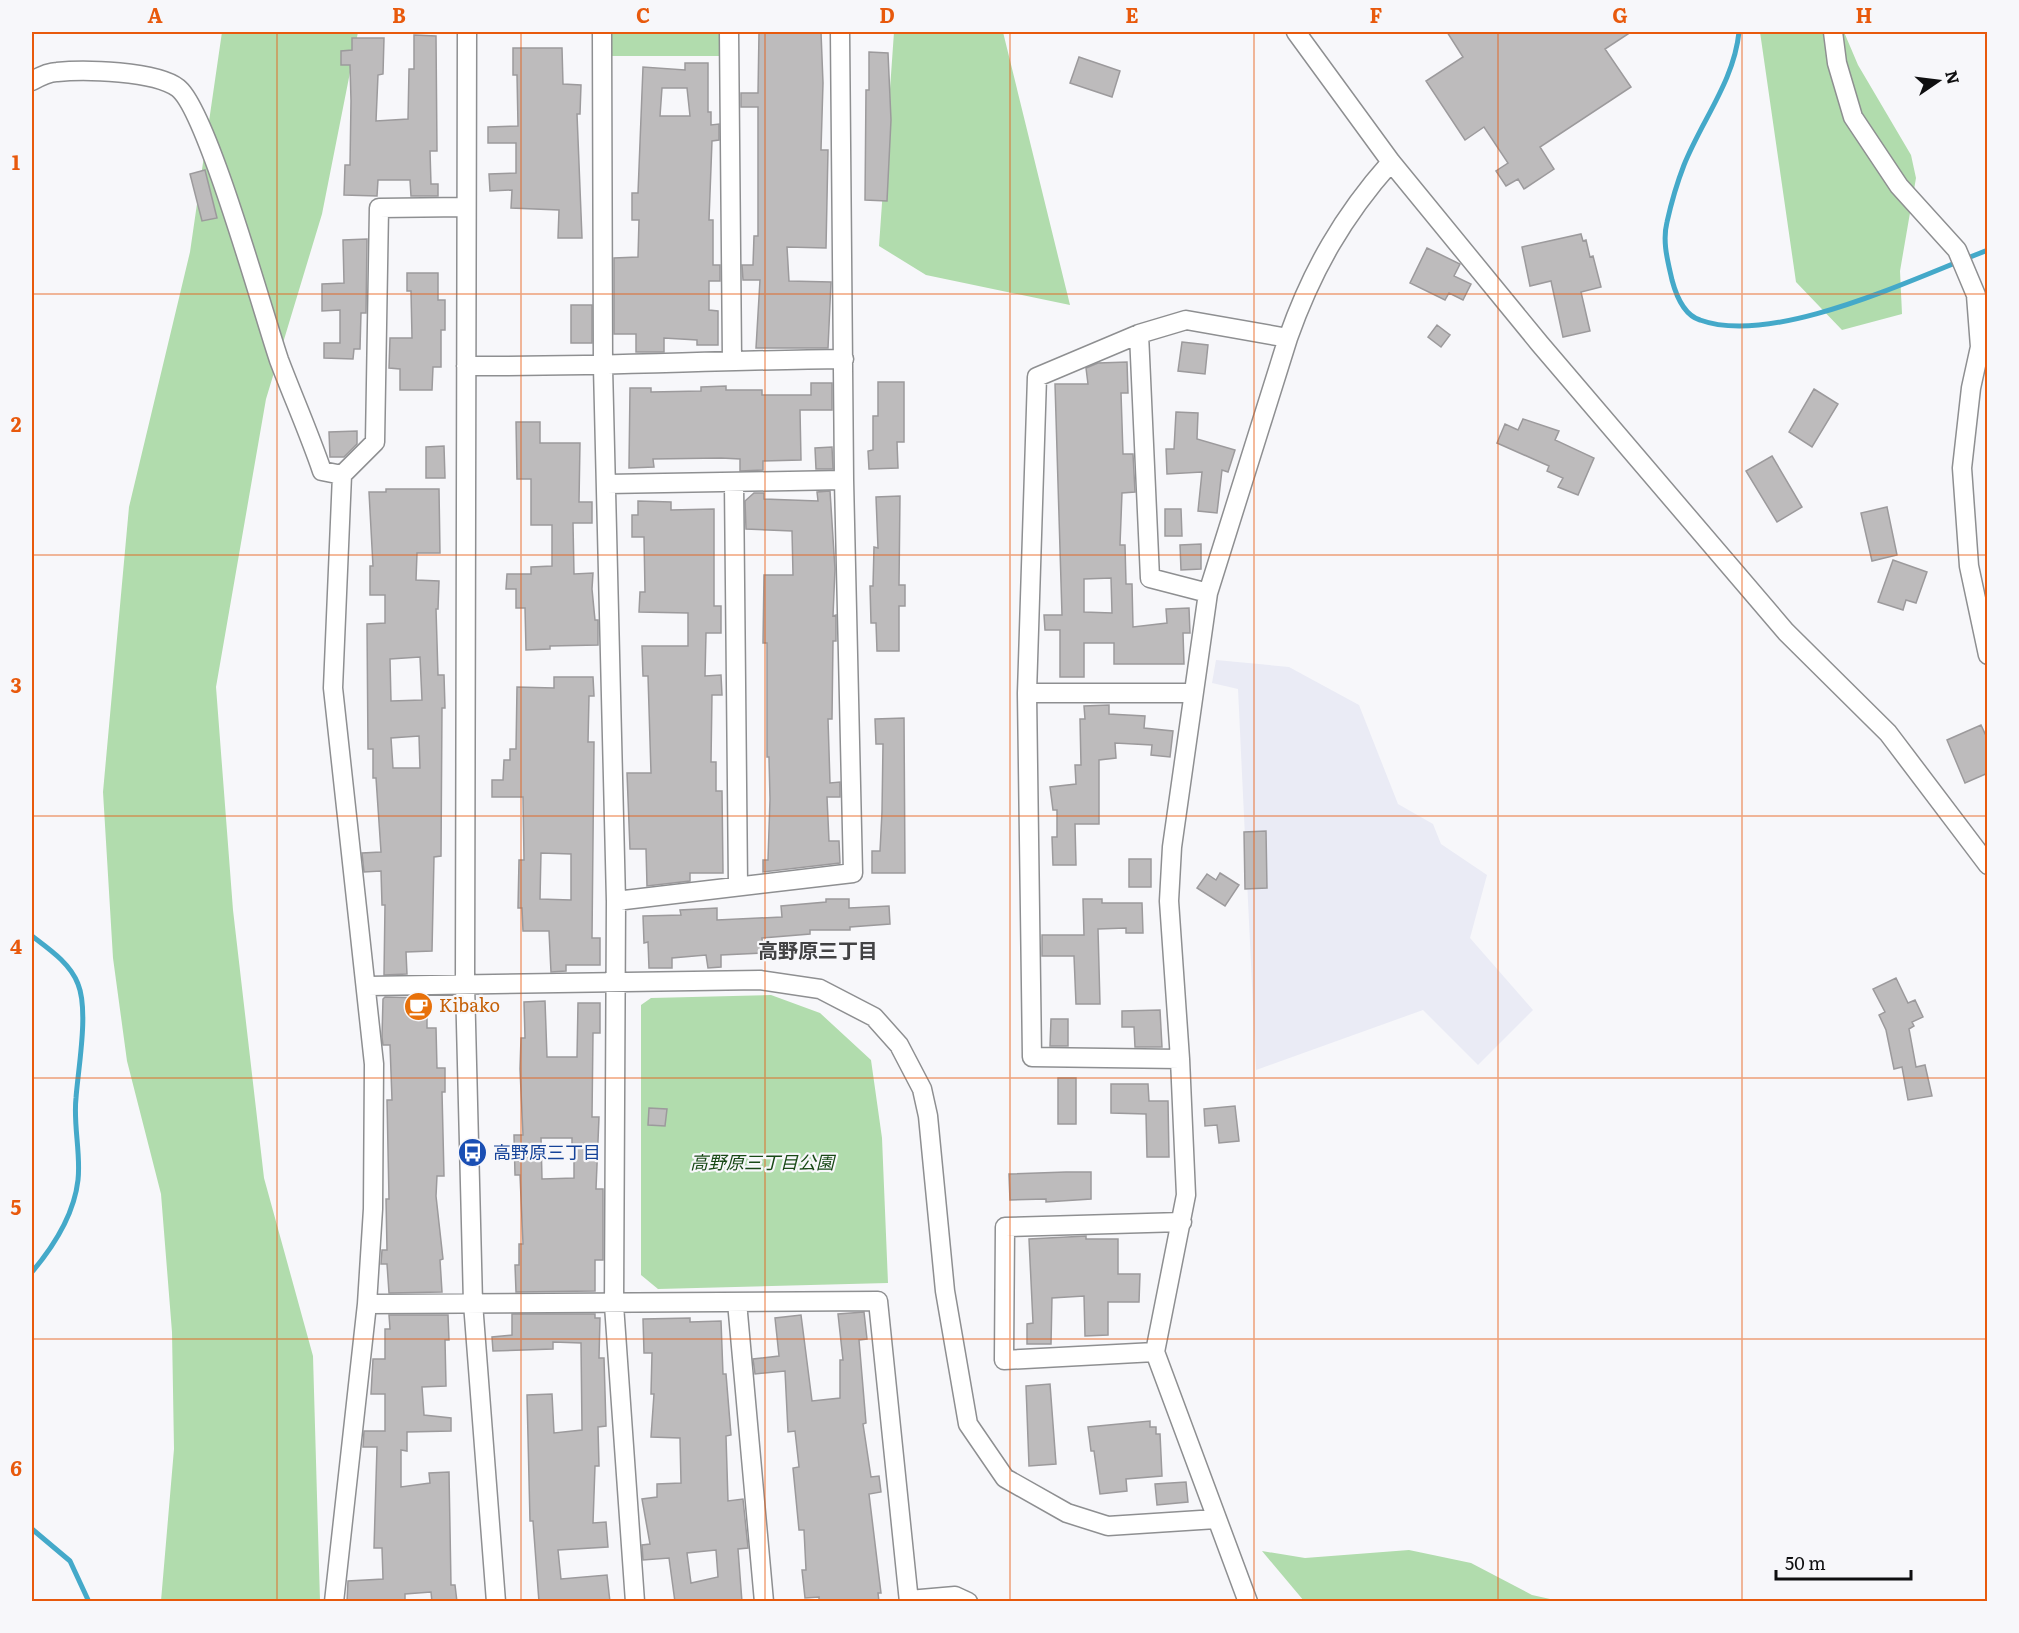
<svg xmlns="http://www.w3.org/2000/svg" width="2019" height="1633" font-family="Literata,'Noto Sans JP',serif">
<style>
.built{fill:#eaebf5}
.green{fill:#b1dcad}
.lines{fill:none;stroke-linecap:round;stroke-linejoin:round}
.stream{stroke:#44a9c9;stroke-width:5}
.building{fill:#bdbbbc;stroke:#9c9a9c;stroke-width:1.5;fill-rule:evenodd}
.minor-casing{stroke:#8e8f91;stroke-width:21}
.minor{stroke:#fff;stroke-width:18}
.grid{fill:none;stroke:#e8590c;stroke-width:1.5;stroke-opacity:0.55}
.labels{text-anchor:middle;stroke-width:4.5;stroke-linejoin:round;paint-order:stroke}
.food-label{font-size:18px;fill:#c56008;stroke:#f7f7fa;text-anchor:start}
.transit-label{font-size:18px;fill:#164399;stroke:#f7f7fa;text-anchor:start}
.park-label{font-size:18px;font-style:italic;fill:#194916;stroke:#f7f7fa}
.neighbourhood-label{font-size:20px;font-weight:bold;fill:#424244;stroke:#f7f7fa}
.neatline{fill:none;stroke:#e8590c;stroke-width:2}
.grid-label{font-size:20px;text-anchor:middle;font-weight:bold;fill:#e8590c}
</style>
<rect width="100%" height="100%" fill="#f7f7fa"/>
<path class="built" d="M1216 660 1289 667 1359 705 1398 804 1433 824 1441 844 1487 875 1470 938 1533 1010 1478 1065 1423 1010 1256 1070 1238 689 1212 683Z"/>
<path class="green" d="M222 32H358L322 214 266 399 216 687 233 910 264 1178 313 1356 320 1601H161L174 1449 172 1332 161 1194 127 1061 113 958 103 792 129 507 190 252Z
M612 32H720V56H612Z
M894 32H1003L1070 305 926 275 879 246Z
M1760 32H1844L1858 65 1911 155 1916 178 1900 271 1902 314 1842 330 1796 282Z
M771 995 820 1013 871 1060 882 1138 888 1283 658 1289 641 1275V1005L651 998Z
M1409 1550 1471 1563 1532 1595 1559 1601H1304L1262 1551 1305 1558Z"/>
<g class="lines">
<path class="stream" d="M1739 32C1734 81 1702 120 1684 165 1677 183 1671 204 1667 222 1662 242 1668 262 1672 280 1676 295 1684 315 1700 320 1774 347 1916 277 1988 250
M32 936C49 949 70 963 78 984 89 1011 78 1069 76 1098 73 1125 81 1153 78 1180 74 1215 54 1246 32 1272
M32 1529 70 1561 89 1602"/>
</g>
<path class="building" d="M759 32H821L823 83 821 150H828L826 248 787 247 789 281 831 282 828 348H756L760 280H743L742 265H753L754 236H758V107H741V93H758Z
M1447 32H1631L1605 49 1631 87 1540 147 1554 169 1524 189 1518 179 1506 186 1496 171 1508 163 1484 127 1465 140 1426 81 1463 57Z
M414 35 436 36 437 151H430L431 184H438V196H411L410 180H378L377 196 344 195 345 165H350L351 101 350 65H341V51L352 50V38H384L383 74 378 75 376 121 408 119 409 69H414Z
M513 48H562L563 84 581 85 580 114H577L582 238H558L559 210 511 208 512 190 490 191 489 174 516 173V143H488V127L518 126 517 75H513Z
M869 52 888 53 891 120 887 201 865 200 866 90H869Z
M1079 57 1120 71 1112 97 1070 83Z
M685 63H708V112H711V125L719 124V140L712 141 709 220H713V265H720V281H709V310L718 311V345H697V340L664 338V352H636V334H614V258L638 257 639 220H632V193H638L643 67 685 70ZM662 88H687L690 116H660Z
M205 170 217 218 202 221 190 174Z
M1581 234 1583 241 1586 240 1590 257 1593 256 1601 287 1581 292 1590 331 1563 337 1551 281 1530 286 1522 247Z
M367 239 366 313H361L360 349H354L353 359 324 358V343H340V310L322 311V284L344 283 343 240Z
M1427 248 1460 264 1454 276 1471 284 1463 300 1449 293 1445 300 1410 283Z
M407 273H438V300H445V330H441V367H433L432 390H400V369L389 368 390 338H412L411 291H407Z
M571 305H592V343H571Z
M1437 325 1450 335 1441 347 1428 337Z
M1182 342 1208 345 1205 374 1178 371Z
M1127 362 1128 393H1121L1123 454H1133L1135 492 1122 493 1120 545H1125L1126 584H1132L1133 627 1167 623 1166 609 1189 608 1190 633H1183L1184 664H1114V643H1084V677H1060V630H1045L1044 615H1062L1055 384H1088L1086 368 1098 363ZM1111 578 1112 613 1084 612V579Z
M878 382H904V442H897L898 468 869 469 868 451 873 450V416H878Z
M811 383H832V410H800L801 460 763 461V470L740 471V459L721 458 653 459 654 467 629 468 630 388H651V392L701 391V387L726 386V390H762V395H811Z
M1814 389 1838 404 1812 447 1789 432Z
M1176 412 1198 413 1197 439 1235 450 1228 472 1222 470 1217 513 1198 511 1202 472 1167 474 1166 449H1174Z
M1523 419 1559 431 1555 440 1594 458 1578 495 1558 487 1563 478 1547 471 1549 466 1497 443 1505 424 1518 430Z
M516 422H540V443H580L579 502H592V523H573L574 574 593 573 592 589 595 620H598V645L550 646V649L526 650 525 608H516V589H506L507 574H531V567L552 566V525H531V479H517Z
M357 431V444L344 457H330L329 432Z
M444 446 445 478H426V447Z
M832 447 833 469H816L815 448Z
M1772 456 1802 507 1777 522 1746 471Z
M386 489H439L440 553H417L416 580 439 581 438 609H436L438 675H444L445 708H442L441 856 434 857 432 951 406 952 407 974 384 975 385 905H382L381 871 364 872 362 853 381 852 376 778H373V749H368L367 624 385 623V595H370V566H373L369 492H386ZM420 657 422 700 391 701 390 659ZM419 736 420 768H393L391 738Z
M830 491 835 569 833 616 836 615V641H833L832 719H828L830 783 840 782V797H827L829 841H839L840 863 763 872V860H768L770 799 769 757H767V643H763L764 575H793L792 531 746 529 745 501 754 493H764V499L818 501 817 492Z
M900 496 899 585H905V606H899V651H877L876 623H871L870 586H873L874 547 878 548 876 497Z
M638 501 671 502V510L714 509V606H721V633H706L705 676 721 675 722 695H712L711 762H716V791H722L723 873H690V881L647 886 646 849H630L627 773H651L648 676H643L642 646H688V613L639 612 640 592H645L644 537H632V515H638Z
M1887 507 1897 555 1872 561 1861 513Z
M1165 509H1181L1182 536H1165Z
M1201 544V569L1181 570 1180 545Z
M1893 560 1927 572 1916 603 1906 600 1903 610 1878 602Z
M554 677H593L594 696H589L588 742H594L592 938H600V965H566V971L551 972 549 931H523L522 908H518L519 860H524L523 797H492V780H503L504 760H510V749H516L517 687 554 688ZM541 853 571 854V900L540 899Z
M1109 705V714L1145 716 1144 728 1173 731 1170 757 1151 755 1152 745 1115 743 1116 758 1099 760V824H1075L1076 865H1053L1052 837H1057V810H1053L1050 787 1076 784 1075 765H1081L1080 719H1085L1084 706Z
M904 718 905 873H872V851H880L882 812 883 744H876L875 719Z
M1981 725 1988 740V773L1965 783 1947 740Z
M1266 831 1267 888 1245 889 1244 832Z
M1129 859H1151V887H1129Z
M1220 873 1239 885 1225 906 1197 888 1207 874 1216 880Z
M826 899H849V908L889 906 890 924 850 927V930H810V934L762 938 763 953 721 955V967L708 968 706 955 672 958V968H649L648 942 644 943 643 916 681 915 680 910 717 908V920L782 917 781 906 826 902Z
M1083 899H1102V903H1142L1143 933H1126V928L1098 929 1100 1004H1076L1074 956H1042V935H1084Z
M1896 978 1908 1003 1915 1000 1923 1017 1912 1022 1914 1026 1909 1029 1916 1067 1925 1065 1932 1096 1908 1100 1902 1067 1894 1069 1886 1030 1879 1015 1885 1012 1873 989Z
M385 997 427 998V1028H436L437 1068H445V1092H442L444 1176H437L436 1196 443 1259 440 1260 442 1292 389 1293 387 1264H381L382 1250H387L386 1199H389L387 1100H392L390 1045H383L382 1037 383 999Z
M545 1001 547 1057H577L578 1003H600V1033H593L592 1117H599L596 1189H603V1260H595V1291L516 1292 515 1265H519V1244H523L520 1175H515L514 1135H523L520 1069 521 1038H525L524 1002ZM541 1138H572V1145L574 1146V1178L542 1179Z
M1160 1010 1162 1047H1135L1134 1027H1122V1011Z
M1051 1019H1068V1046H1050Z
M1058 1078H1076V1124H1058Z
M1111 1084H1148L1149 1101H1168L1169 1157H1147L1146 1114 1111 1113Z
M1235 1106 1239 1141 1219 1143 1217 1125 1205 1126 1204 1109Z
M649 1108 667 1109 665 1126 648 1125Z
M1066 1172H1091V1199L1046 1202V1199L1010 1200 1009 1174Z
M1086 1236V1239H1118V1274H1140L1139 1302H1108V1335L1085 1336 1084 1296 1052 1298 1051 1344H1027V1324L1033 1323 1029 1239Z
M864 1312 867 1339 859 1340 866 1423 863 1424 871 1477 879 1476 881 1492 869 1494 881 1593H878L879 1602H819V1597L805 1598 802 1570H806L804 1530H799L793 1468 799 1467 795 1431 788 1432 785 1371 755 1374 753 1359 779 1356 775 1318 801 1315 812 1401 840 1398V1360H843L838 1314Z
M512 1314H595V1318H600L599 1358H604L606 1426 598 1427 599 1466H595L593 1523 606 1522 608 1547 558 1550 561 1579 607 1575 610 1602H539L533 1521H530L527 1395 552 1394 554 1433 582 1430 581 1343 553 1342V1349L493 1351 492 1337 512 1335Z
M389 1315H448L449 1340H445L446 1386 422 1387 424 1415 451 1418V1431L407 1432V1451L401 1450V1487L430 1483 429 1473 449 1472 451 1585H455L457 1602H432L431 1592 405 1594V1602H347L348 1581 383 1579 382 1548H374L377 1447H363L364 1431H385V1394H371L373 1359H385V1329H390Z
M690 1318V1322L721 1321 723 1374H726L731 1435 726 1436 728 1501 743 1499 748 1548 738 1549 742 1602H675L669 1558 643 1560 642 1545 650 1544 642 1499 657 1497V1484L681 1483 680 1438 651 1437 654 1394H651L652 1353H644L643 1319ZM716 1550 718 1577 691 1583 687 1553Z
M1050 1384 1056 1464 1029 1466 1026 1386Z
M1150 1421V1427H1156V1434H1160L1162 1476 1126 1479 1127 1491 1100 1494 1094 1451H1091L1088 1427Z
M1186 1482 1188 1502 1157 1505 1155 1484Z"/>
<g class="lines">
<defs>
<path id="minor" d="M467 32 465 984 473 1303 496 1602
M602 32 603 367 616 901 614 1305 635 1602
M729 32 732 360
M1296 32 1391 162 1540 344 1786 632 1888 733 1988 865
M1833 32 1837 63 1853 117 1899 186 1957 250 1976 295 1980 347 1971 388 1962 468 1969 566 1988 655
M32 81C39 77 49 72 57 72 84 69 156 71 178 88 207 110 263 313 279 360 293 397 309 433 322 471L342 475
M1139 334 1150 578 1208 593
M466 366C593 367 718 360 844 359
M734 483 738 885
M607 484 844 480
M1027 693H1193
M616 901 853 873 844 480 840 32
M368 986 760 980 820 989 874 1017 899 1045 922 1089 928 1116 945 1291 968 1424 1005 1478 1067 1513 1108 1526 1216 1519
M1180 1059 1032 1057 1027 693 1037 377 1139 334 1186 320 1288 338
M737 1302 764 1602
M367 1304 878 1301 909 1602
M1155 1352 1004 1360 1005 1227 1182 1222
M909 1600 955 1596 968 1602
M334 1602 367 1304 373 1209 374 1064 333 688 342 475 375 442 379 208 465 207
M1248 1602 1155 1352 1186 1195 1180 1059 1169 901 1172 847 1208 593 1288 338C1312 270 1343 216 1391 162"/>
</defs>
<use href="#minor" class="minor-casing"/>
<use href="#minor" class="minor"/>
</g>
<path class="grid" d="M277 32V1602M521 32V1602M765 32V1602M1010 32V1602M1254 32V1602M1498 32V1602M1742 32V1602M32 294H1988M32 555H1988M32 816H1988M32 1078H1988M32 1339H1988"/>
<defs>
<symbol id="cafe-disc" viewBox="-11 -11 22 22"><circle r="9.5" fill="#e8710a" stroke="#f7f7fa"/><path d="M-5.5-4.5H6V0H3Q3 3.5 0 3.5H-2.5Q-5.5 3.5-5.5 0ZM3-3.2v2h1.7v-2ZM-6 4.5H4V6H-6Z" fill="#fff"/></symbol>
<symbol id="bus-disc" viewBox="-11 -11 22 22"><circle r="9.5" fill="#1a4fb4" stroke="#f7f7fa"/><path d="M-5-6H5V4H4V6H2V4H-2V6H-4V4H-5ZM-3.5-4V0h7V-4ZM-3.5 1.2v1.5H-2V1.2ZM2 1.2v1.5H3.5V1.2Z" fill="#fff"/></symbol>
</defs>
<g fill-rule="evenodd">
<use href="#cafe-disc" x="402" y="990" width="33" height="33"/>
<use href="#bus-disc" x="456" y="1136" width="33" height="33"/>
</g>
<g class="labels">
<g class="food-label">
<text x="439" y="1012">Kibako</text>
</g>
<g class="transit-label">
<text x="493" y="1159">高野原三丁目</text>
</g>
<g class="park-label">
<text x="762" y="1169">高野原三丁目公園</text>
</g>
<g class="neighbourhood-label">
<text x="818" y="958">高野原三丁目</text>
</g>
</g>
<rect width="2019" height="1633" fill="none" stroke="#f7f7fa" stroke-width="66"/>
<g transform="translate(1938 81) rotate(76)" stroke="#f7f7fa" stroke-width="4.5" paint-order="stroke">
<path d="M0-4.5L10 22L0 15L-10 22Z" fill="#0f0f10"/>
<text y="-9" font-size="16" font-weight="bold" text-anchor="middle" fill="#0f0f10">N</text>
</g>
<path d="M1776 1570v9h135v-9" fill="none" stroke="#0f0f10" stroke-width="3"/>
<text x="1785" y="1570" font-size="18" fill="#0f0f10" stroke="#f7f7fa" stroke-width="4.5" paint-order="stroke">50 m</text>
<rect x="33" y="33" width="1953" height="1567" class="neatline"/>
<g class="grid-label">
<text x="155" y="23">A</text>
<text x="399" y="23">B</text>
<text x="643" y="23">C</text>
<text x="887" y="23">D</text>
<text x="1132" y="23">E</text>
<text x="1376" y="23">F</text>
<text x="1620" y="23">G</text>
<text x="1864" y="23">H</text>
<text x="16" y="170">1</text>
<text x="16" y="432">2</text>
<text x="16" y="693">3</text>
<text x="16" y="954">4</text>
<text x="16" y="1215">5</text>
<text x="16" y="1476">6</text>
</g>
</svg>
